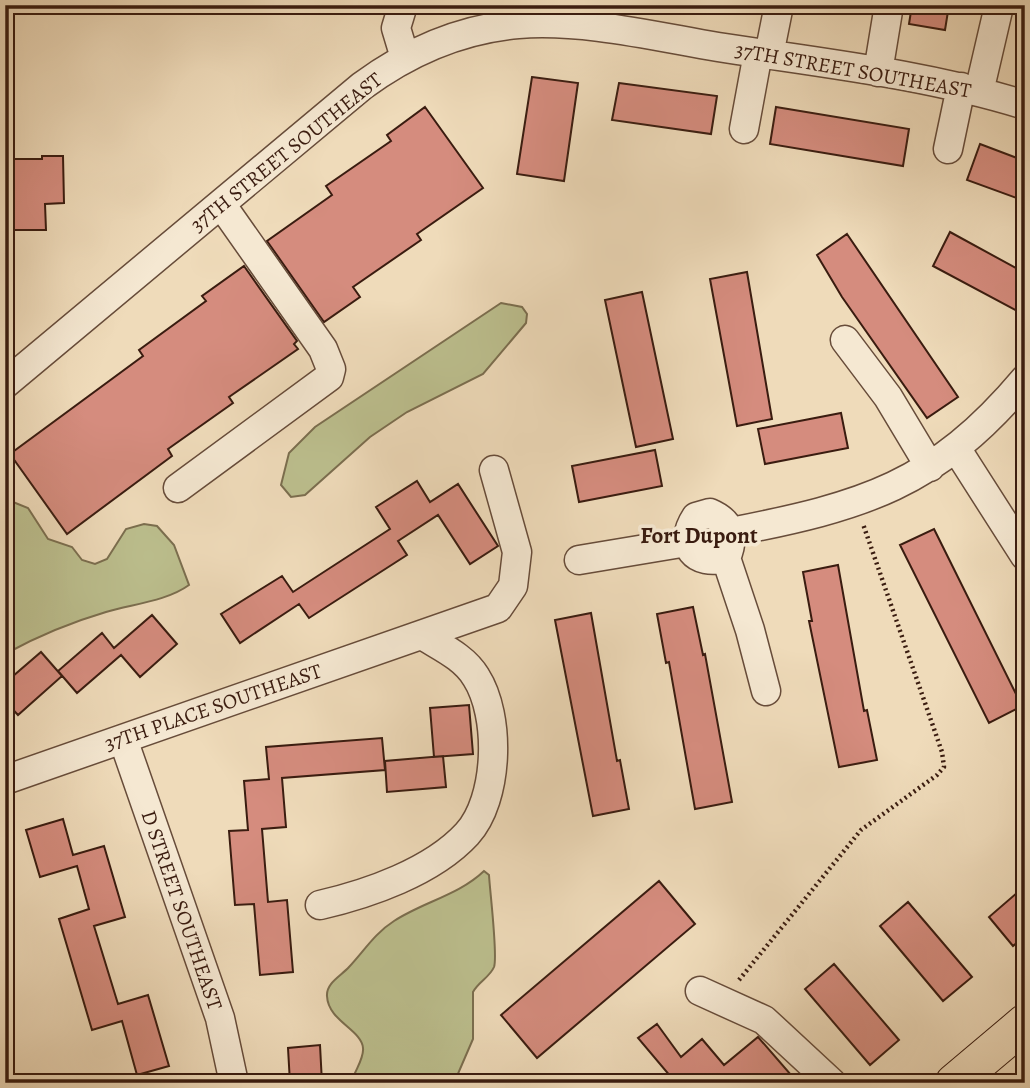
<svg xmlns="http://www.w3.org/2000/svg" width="1030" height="1088" font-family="Alegreya,serif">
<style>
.green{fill:#bcbf8e;stroke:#7b6e4f;stroke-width:2}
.building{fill:#d58c7e;stroke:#3a1c10;stroke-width:2}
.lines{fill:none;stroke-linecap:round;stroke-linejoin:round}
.minor-casing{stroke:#674c3a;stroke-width:31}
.major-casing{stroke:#3a1c10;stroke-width:39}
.path{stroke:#3a1c10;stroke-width:4.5;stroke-dasharray:2 3.5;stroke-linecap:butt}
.minor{stroke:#f5e8d2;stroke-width:28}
.major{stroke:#efdbba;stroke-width:37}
.labels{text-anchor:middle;stroke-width:7;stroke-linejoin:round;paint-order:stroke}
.street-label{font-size:21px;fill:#3a1c10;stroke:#f5e8d2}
.neighbourhood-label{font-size:23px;font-weight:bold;fill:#3a1c10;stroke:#f5e8d2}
</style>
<rect width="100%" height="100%" fill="#efdbba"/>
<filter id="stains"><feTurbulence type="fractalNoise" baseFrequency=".00286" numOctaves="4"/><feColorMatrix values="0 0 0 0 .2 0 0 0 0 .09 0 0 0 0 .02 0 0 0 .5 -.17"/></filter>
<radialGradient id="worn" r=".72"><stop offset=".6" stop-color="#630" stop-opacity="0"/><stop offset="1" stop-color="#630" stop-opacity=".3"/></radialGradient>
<path class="green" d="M501 303 522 307 527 314 526 323 483 374 407 412 370 437 305 495 291 497 281 485 289 453 315 427Z
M13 502 28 508 48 539 72 547 82 560 95 564 107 559 126 529 144 524 157 526 174 545 189 585C167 601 133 604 106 612 72 622 36 637 5 654V504Z
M484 871 489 875C490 893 498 956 494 967 490 977 478 982 473 992V1039L454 1083H359L355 1073C358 1066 364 1056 363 1048 362 1030 328 1021 327 996 326 983 341 976 349 967 364 951 375 933 394 921 423 902 459 895 484 871Z"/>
<path class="building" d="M912 5H949L945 30 909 24Z
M532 77 578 83 564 181 517 174Z
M619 83 717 96 711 134 612 120Z
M425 107 483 188 417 234 421 240 353 287 360 297 324 322 267 241 332 195 326 186 391 141 387 135Z
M776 107 909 129 903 166 770 144Z
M980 144 1025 161V201L967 180Z
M42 156H63L64 203 45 204 46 230H5V159H42Z
M950 232 1025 273V315L933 266Z
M847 234 958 397 927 418 842 297 817 255Z
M244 266 297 341 294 344 298 349 229 397 233 403 168 449 172 456 67 534 10 454 143 356 139 350 206 301 202 296Z
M747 272 772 419 737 426 710 279Z
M642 292 673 439 636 447 605 300Z
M841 413 848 448 765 464 758 429Z
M655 450 662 486 579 502 572 466Z
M417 481 430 502 458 484 498 546 470 564 438 515 398 541 407 555 309 618 299 604 240 643 221 614 282 576 293 592 390 529 376 507Z
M934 529 1022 706 989 723 900 545Z
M838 565 864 711 867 710 877 760 839 767 809 621H812L803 572Z
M693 607 703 655 705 654 732 802 695 809 669 662 666 663 657 614Z
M591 613 617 761 620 760 629 809 593 816 555 620Z
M152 615 177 644 140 677 121 655 77 693 58 671 102 633 114 648Z
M41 652 62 676 18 715 5 701V683Z
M469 705 473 754 434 757 430 708Z
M382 738 385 770 282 778 286 827 262 829 268 902 287 900 293 972 260 975 254 904 235 905 229 831 248 830 244 781 269 779 266 747Z
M443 756 446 787 387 792 385 761Z
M63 819 73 855 104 846 125 917 94 926 118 1004 148 995 169 1066 137 1075 122 1021 92 1030 59 919 89 909 77 866 40 877 26 830Z
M659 881 695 924 537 1058 501 1015Z
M1025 886V936L1013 946 989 917Z
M908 902 972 977 943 1001 880 926Z
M834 964 899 1040 870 1065 805 989Z
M657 1024 681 1057 702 1039 724 1065 758 1037 798 1083H676L638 1038Z
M320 1045 322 1083H290L288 1048Z"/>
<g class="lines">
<defs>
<path id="minor" d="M403 5 396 28 405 58
M769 55 779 5
M878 72 889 5
M979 92 999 6
M744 129 758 53
M948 149 961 87
M845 340 888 397 930 467
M5 384 362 86C408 52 461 29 518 24 584 19 653 36 718 47 821 63 925 74 1025 105
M956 448 1025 556
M178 488 329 377 331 369 323 349 221 204
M710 513C731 522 735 537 726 558 695 566 677 546 696 517Z
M731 532C863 506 935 486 1025 379
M726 558 750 630 766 691
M579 560 687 542
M123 739 220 1018 234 1083
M5 780 498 608 513 586 517 552 494 470
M320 905C368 894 432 872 467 834 499 799 501 716 476 677 464 657 441 647 422 635
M700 991 764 1020 832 1083"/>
<path id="major" d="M954 1083 1025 1023"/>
</defs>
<use href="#minor" class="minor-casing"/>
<use href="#major" class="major-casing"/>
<path class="path" d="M739 980 861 830 937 775 944 767 942 752 863 524"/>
<use href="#minor" class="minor"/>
<use href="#major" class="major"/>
</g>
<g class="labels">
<g class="street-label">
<text transform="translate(853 70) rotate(10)" y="7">37TH STREET SOUTHEAST</text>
<text transform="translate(286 152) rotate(-39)" y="7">37TH STREET SOUTHEAST</text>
<text transform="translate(213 707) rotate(-19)" y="7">37TH PLACE SOUTHEAST</text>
<text transform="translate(182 910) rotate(71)" y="7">D STREET SOUTHEAST</text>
</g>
<g class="neighbourhood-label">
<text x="699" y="543">Fort Dupont</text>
</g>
</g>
<rect width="1030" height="1088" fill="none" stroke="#efdbba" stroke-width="28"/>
<rect x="7" y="7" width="1016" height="1074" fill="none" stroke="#3a1c10" stroke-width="3.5"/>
<rect x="14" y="14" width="1002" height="1060" fill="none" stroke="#3a1c10" stroke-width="2"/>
<rect width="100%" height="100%" filter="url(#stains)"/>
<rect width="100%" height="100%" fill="url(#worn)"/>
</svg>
